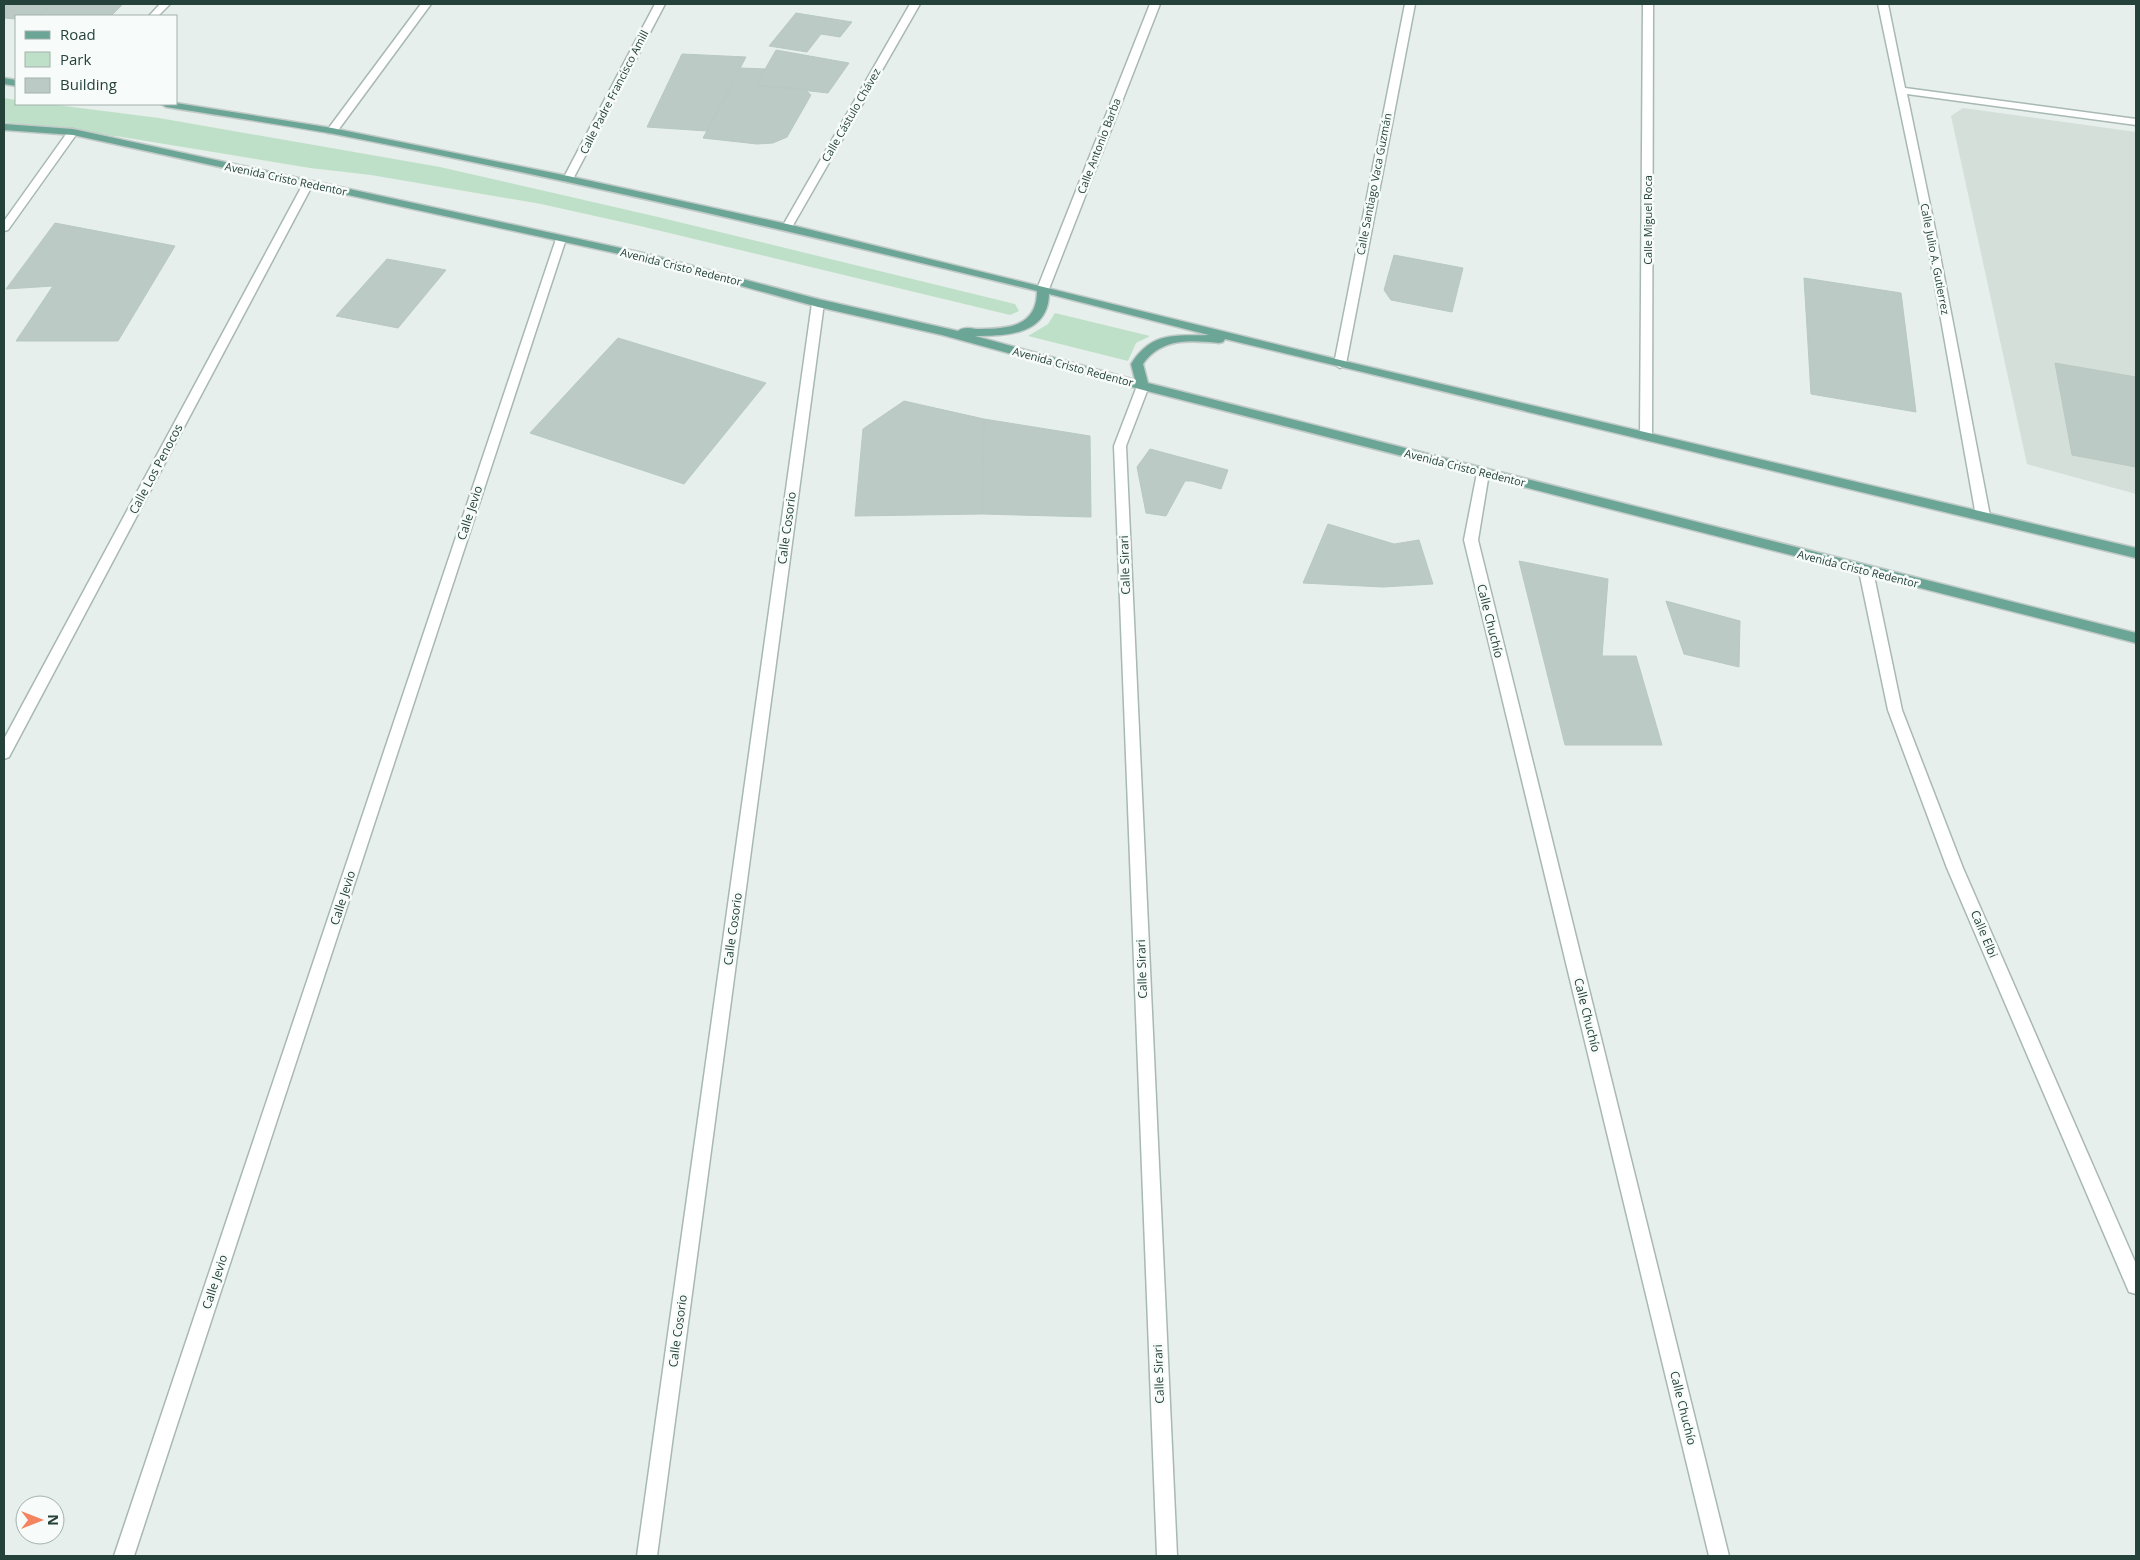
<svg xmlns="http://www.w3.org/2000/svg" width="2140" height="1560" font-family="'Open Sans',sans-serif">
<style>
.built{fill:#d4dfda}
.green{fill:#bfe0c8}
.building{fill:#bbcac4;stroke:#b8c9c2}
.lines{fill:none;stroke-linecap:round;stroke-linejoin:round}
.minor-casing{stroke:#a8b8b2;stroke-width:3}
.primary-casing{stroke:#c2cac8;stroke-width:3}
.minor{fill:#fff;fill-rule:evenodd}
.primary{fill:#6aa596;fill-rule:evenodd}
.labels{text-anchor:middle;stroke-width:5;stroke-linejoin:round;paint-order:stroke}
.far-street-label{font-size:11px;fill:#24423a;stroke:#f7fbf9}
.street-label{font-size:12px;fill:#24423a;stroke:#f7fbf9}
</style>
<rect width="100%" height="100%" fill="#e6efeb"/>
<path class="built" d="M1963 108 2136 132V494L2027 464 1951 116Z"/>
<path class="green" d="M4 98 16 100V104H49L159 118 440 167 658 217 1015 304 1019 311 1010 315 640 226 541 204 371 175 310 168 122 137 4 122Z
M1055 313 1150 336 1136 343 1128 361 1028 336 1048 324Z"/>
<path class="building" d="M4 4H53L40 16H16V19L4 18Z
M53 4H123L111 16H40Z
M796 13 852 22 840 37 821 34 807 52 769 46Z
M776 50 849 63 828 93 756 85Z
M682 54 746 57 707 131 647 127Z
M741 68 766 69 756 85 805 89 811 95 787 137 773 143 757 144 703 138Z
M55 223 175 246 118 341H16L53 286 6 289Z
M1394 255 1463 268 1452 312 1391 300 1384 290Z
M387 259 446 270 398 328 336 316Z
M1804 278 1901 293 1916 412 1811 394Z
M618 338 766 383 684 484 530 433Z
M2055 363 2136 377V467L2072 455Z
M904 401 984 419 982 514 855 516 863 429Z
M984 419 1090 436 1091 517 982 514Z
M1150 449 1228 470 1221 489 1192 481H1185L1166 516 1146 513 1137 467Z
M1328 524 1394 544 1419 540 1433 584 1383 587 1303 583Z
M1519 561 1608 579 1602 656H1636L1662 745H1565Z
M1666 601 1740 621 1739 667 1684 654Z"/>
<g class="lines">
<defs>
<path id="minor" d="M160 4H170L158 16H149Z
M421 4H431L336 133H328V129Z
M655 4H665L573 179 568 182 564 181 563 179Z
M910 4H920L792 227 787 230 783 229 782 227Z
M1150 4H1160L1049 289 1047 292H1039L1037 289Z
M1405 4H1415L1346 364 1340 368 1334 364Z
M1643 4H1653L1652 436 1646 440 1640 436Z
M1878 4H1888L1905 88 2136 119V125L1907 94 1934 224 1990 516 1988 519H1978L1976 516 1924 224Z
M73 129 78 132 8 230 4 231V221L69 130Z
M308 181 313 184 9 757 4 759V739L303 184Z
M561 236 566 239 134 1556H114L556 239Z
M818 299 824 303 657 1556H637L812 303Z
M1143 382 1149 386 1126 446 1177 1556H1157L1114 446 1137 386Z
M1483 468 1487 470 1489 473 1478 540 1729 1556H1709L1464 540 1477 473 1479 470Z
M1866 566 1871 567 1873 571 1902 710 1963 868 2136 1264V1294L2129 1292 1947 868 1888 710 1859 571 1861 567Z"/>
<path id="primary" d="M4 78 16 80V86L4 84Z
M176 103 332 128 568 176 787 224 1340 360 2136 548V558L1225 339 1223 342 1219 343C1190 340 1161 338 1143 364L1148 383 2136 633V643L1143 390 942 335 818 307 647 260 73 135 4 130V124L73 129 648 254 818 299 958 331C963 327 969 328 976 329 1006 329 1037 328 1037 291 804 234 570 180 334 134 278 124 222 116 166 107L161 104ZM1049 294 1209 335C1175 336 1152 331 1131 364L1135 380 975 336C1006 336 1048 335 1049 294Z"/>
</defs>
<use href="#minor" class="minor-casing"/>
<use href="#primary" class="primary-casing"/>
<use href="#minor" class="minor"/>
<use href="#primary" class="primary"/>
</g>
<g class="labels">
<g class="far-street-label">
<text transform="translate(614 92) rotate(-63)" y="4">Calle Padre Francisco Amill</text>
<text transform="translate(851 115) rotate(-60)" y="4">Calle Cástulo Chávez</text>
<text transform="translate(1099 146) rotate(-69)" y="4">Calle Antonio Barba</text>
<text transform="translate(286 179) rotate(12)" y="4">Avenida Cristo Redentor</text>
<text transform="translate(1374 184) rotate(-79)" y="4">Calle Santiago Vaca Guzmán</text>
<text transform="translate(1648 220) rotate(-90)" y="4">Calle Miguel Roca</text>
<text transform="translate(1935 259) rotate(79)" y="4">Calle Julio A. Gutierrez</text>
<text transform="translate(681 267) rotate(14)" y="4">Avenida Cristo Redentor</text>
<text transform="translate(1073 367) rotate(15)" y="4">Avenida Cristo Redentor</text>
<text transform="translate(1465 468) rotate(14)" y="4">Avenida Cristo Redentor</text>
<text transform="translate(1858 569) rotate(14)" y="4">Avenida Cristo Redentor</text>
</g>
<g class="street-label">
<text transform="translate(156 469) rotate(-62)" y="4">Calle Los Penocos</text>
<text transform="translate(470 513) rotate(-72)" y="4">Calle Jevio</text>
<text transform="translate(787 528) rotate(-82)" y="4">Calle Cosorio</text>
<text transform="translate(1125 565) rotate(-92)" y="4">Calle Sirari</text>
<text transform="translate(1490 621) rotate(76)" y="4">Calle Chuchío</text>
<text transform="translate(343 898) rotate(-72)" y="4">Calle Jevio</text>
<text transform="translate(733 929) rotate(-82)" y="4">Calle Cosorio</text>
<text transform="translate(1984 934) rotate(67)" y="4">Calle Elbi</text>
<text transform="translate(1142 969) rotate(-92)" y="4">Calle Sirari</text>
<text transform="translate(1587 1015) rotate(76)" y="4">Calle Chuchío</text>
<text transform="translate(215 1282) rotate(-72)" y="4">Calle Jevio</text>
<text transform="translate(678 1331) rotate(-82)" y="4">Calle Cosorio</text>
<text transform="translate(1159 1374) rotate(-92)" y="4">Calle Sirari</text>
<text transform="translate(1683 1408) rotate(76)" y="4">Calle Chuchío</text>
</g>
</g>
<rect width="2140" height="1560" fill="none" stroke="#24423a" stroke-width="10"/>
<rect x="15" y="15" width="162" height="90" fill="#f7fbf9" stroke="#a3b1ad"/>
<rect x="25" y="31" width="25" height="8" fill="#6aa596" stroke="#a3b1ad"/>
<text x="60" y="40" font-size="15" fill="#24423a">Road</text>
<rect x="25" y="52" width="25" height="15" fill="#bfe0c8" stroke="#a3b1ad"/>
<text x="60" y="65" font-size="15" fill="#24423a">Park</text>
<rect x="25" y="78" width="25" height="15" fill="#bbcac4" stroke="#a3b1ad"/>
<text x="60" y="90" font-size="15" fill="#24423a">Building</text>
<g transform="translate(40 1520) rotate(90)"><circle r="24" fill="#f7fbf9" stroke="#a3b1ad"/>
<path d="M0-4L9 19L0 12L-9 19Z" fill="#f4845f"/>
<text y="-8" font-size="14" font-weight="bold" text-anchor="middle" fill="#24423a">N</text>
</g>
</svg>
